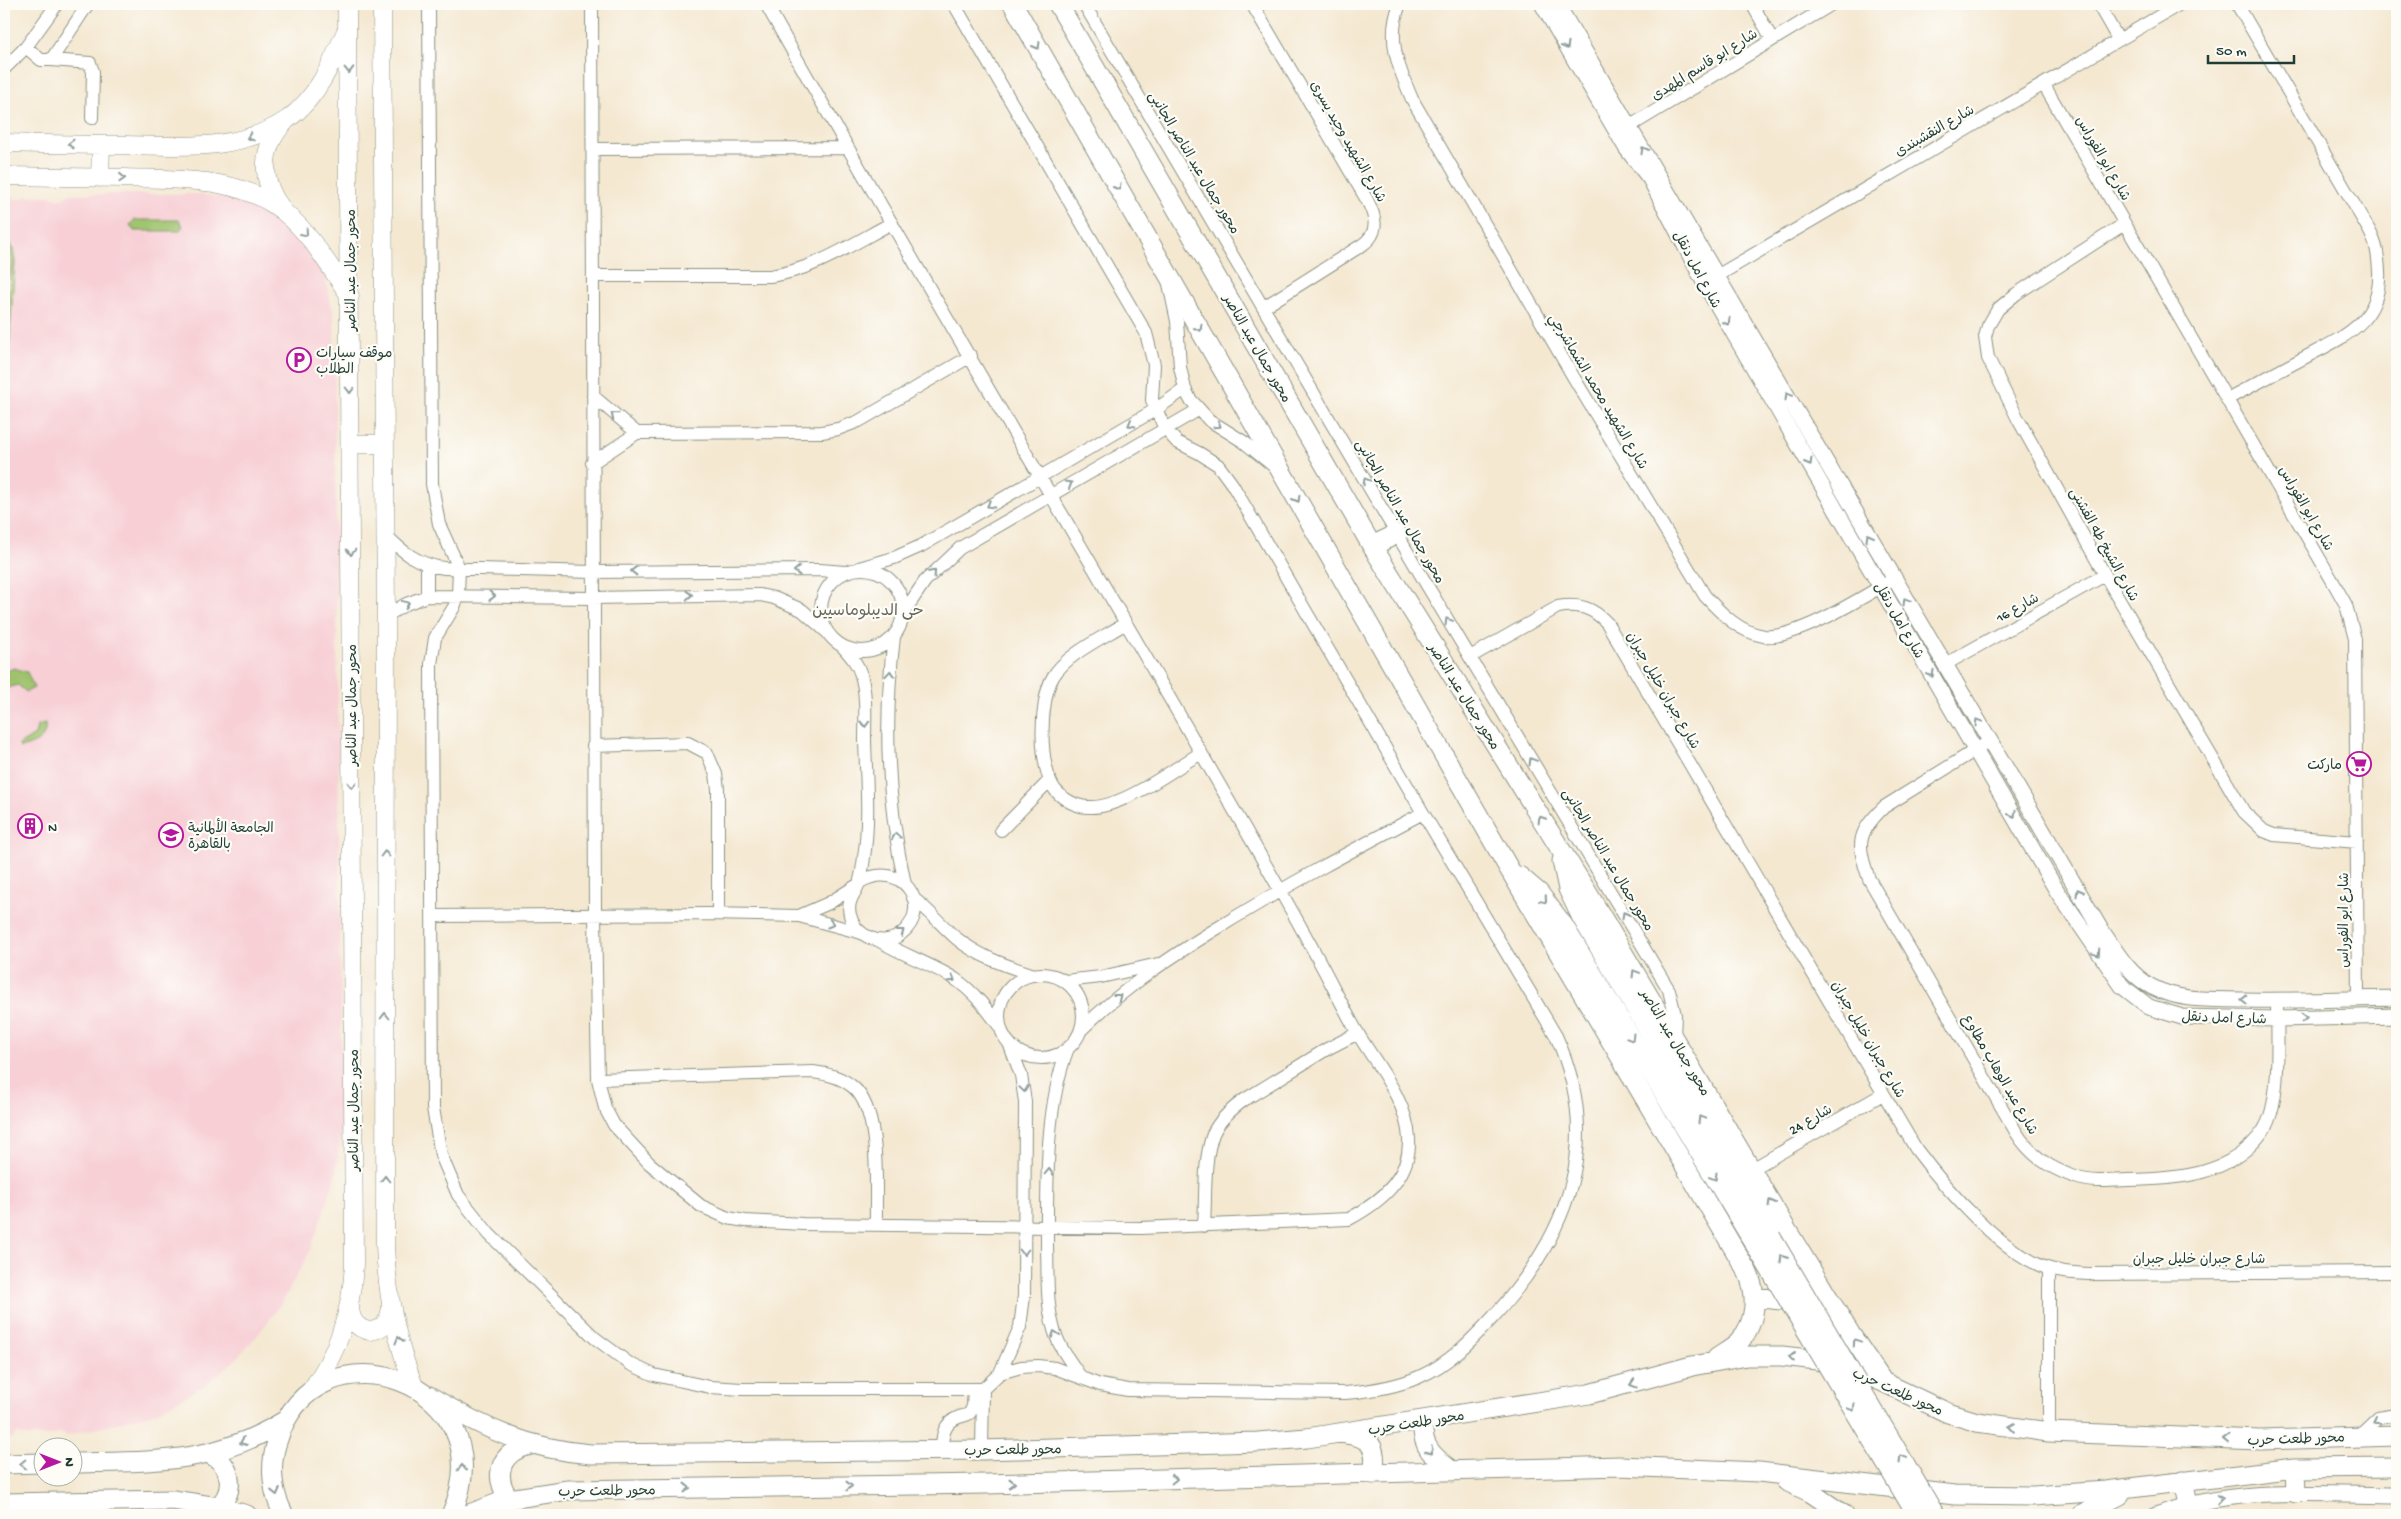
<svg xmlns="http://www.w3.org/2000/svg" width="2401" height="1519" font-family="'Gochi Hand','Playpen Sans Arabic',sans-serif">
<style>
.built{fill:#f7cfd5}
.green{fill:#9ec26c;stroke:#5e8050}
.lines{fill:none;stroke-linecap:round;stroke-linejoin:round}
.minor-casing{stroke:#8a9282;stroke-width:14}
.tertiary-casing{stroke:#8a9282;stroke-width:17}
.secondary-casing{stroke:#8a9282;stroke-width:19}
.primary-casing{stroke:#8a9282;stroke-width:21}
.minor{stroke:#fff;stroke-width:12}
.tertiary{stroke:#fff;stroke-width:15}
.secondary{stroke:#fff;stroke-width:18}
.primary{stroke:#fff;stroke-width:19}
.primary-bridge-casing{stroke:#8a9282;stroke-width:21;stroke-linecap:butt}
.primary-bridge{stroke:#fff;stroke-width:19}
.oneway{stroke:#8f9e9a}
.labels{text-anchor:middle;stroke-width:4.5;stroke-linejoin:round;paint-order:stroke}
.street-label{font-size:14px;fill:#1f3d34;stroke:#fdfcf7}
.poi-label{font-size:14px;fill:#1f3d34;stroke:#fdfcf7;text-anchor:start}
.quarter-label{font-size:16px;fill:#676659;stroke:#fdfcf7}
</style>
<rect width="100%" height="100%" fill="#fdfcf7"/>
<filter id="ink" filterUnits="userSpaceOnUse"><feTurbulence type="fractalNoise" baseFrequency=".02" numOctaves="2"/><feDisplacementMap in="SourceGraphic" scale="10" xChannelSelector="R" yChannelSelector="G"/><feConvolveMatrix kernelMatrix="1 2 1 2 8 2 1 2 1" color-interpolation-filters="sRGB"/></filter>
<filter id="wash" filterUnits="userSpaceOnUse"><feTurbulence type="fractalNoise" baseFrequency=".0096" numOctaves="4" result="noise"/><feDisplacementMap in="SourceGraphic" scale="20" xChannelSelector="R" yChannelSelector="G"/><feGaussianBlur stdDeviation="1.12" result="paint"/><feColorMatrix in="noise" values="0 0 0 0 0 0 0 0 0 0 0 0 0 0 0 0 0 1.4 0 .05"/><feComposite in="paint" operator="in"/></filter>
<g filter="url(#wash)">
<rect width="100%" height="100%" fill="#f4e8d1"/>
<path class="built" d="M4 194H10L14 199H22L25 196H50L62 199 67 194H197L237 199 274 215 290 227 316 258 325 277 334 316 342 1126 335 1178 311 1249 283 1301 260 1332 234 1361 205 1385 155 1413 66 1436 64 1433H58L54 1436H26L17 1433 12 1439H4Z"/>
<path class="green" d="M134 220H179L183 226 179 231H134L130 225Z
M4 237 13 249 15 262 8 362 6 363 4 362 11 260 4 243Z
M14 668 27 672 34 688 26 692 18 685 4 689V672Z
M45 724C48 740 32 745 20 748L19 745 35 735 37 726Z"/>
</g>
<g filter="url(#ink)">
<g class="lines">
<defs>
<path id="minor" d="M429 4 432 484 439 524 459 568 458 596 454 607 435 638 431 664 433 1108 441 1155 458 1195 489 1234 595 1338 630 1364 654 1375 710 1387 742 1389H983
M592 4 595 915 598 1079 605 1108 614 1125 649 1163 701 1206 728 1218 745 1221 803 1224 1141 1228 1349 1219C1379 1203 1411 1178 1409 1139 1407 1099 1376 1065 1357 1032 1341 1003 1326 973 1310 944 1268 867 1223 792 1180 716 1042 478 900 243 766 4
M954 4 1146 333 1154 365 1152 400 1165 429 1177 442 1199 453 1218 465 1232 484 1423 813 1556 1036C1604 1141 1569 1233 1495 1315 1473 1339 1449 1364 1419 1377 1396 1387 1370 1391 1345 1393L1128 1390 1100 1385 1055 1368 1038 1366 1021 1367 1000 1373 983 1389 982 1450
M1084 4 1428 587 1669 990 1675 1015 1674 1038
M1252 4 1367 200C1376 217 1380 233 1362 245L1264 307
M1400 4C1386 38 1398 67 1412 99L1574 378 1705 596C1722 614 1739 632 1764 636 1795 640 1861 598 1889 582
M1752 4 1772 39
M2098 4 2118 39
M26 47 41 60H51L88 4
M51 60 90 63 93 72 92 118
M4 69 26 47 57 4
M2044 85 2332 580 2346 605 2355 639 2358 998
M1622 131 1832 4
M593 149 847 148
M2124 224 2016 294 1998 309 1988 326 1985 337 1988 358 2018 419 2105 575 2244 812 2264 831 2274 835 2357 842
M594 276H770C814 270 852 244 892 223
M1710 280 2180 4
M1169 284 1177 321 1180 367 1185 389 1190 399 1209 420 1244 442 1275 467
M593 396 637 433 822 432 838 429 859 421 971 356
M2227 399C2252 386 2277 372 2302 359 2341 338 2382 323 2379 271 2378 254 2377 245 2369 230L2237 4
M592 463 637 433
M385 534C402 552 419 565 444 568L593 572 820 570 845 572
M427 566V596
M859 568 894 558 921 546 1155 410 1185 389
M821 610a41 41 0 1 1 82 0a41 41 0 1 1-82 0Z
M904 612 925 581 960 548 1198 410
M386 616 406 604 427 596 593 598 760 595 774 598 802 610 827 632
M1126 623C1104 637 1065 655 1053 677 1039 700 1038 769 1056 791 1064 800 1077 807 1089 807 1122 809 1173 769 1201 753
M894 637C884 719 887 804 905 884
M843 647C851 656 858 664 861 675 867 695 865 719 865 740 866 778 870 819 864 857 863 865 862 873 860 880 857 893 846 899 850 915 855 937 883 948 901 934 935 907 902 858 860 882
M1470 657 1558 607C1579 603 1593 608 1607 623L1916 1149C1945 1188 2003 1255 2050 1269 2062 1273 2075 1273 2088 1274L2397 1272
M1944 665 2105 575
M1990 741 1884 807C1856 834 1857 844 1869 879L2016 1132C2030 1155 2049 1168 2075 1177 2092 1183 2110 1181 2127 1180 2178 1179 2231 1176 2263 1131 2282 1104 2277 1034 2277 1000
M593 746 688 743 707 753 716 774 718 789V914
M1001 830 1050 780
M913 898C929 910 941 925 956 938 979 957 1007 966 1034 975
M433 916 709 914 799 916 862 933
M799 916 829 903 856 886
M878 940C903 955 931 964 955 979 974 992 987 1009 1000 1027
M999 1016a42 42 0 1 1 84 0a42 42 0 1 1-84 0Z
M1065 981 1101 977 1158 964
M1082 1029C1123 988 1172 956 1221 926 1287 885 1355 849 1423 813
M1068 1048C1045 1108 1047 1182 1047 1247 1048 1273 1046 1300 1053 1326 1057 1344 1069 1360 1080 1376
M598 1079 813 1072C828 1074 841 1077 853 1087 882 1112 875 1188 876 1225
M1752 1169 1883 1094
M1204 1226C1206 1197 1203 1161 1213 1134 1219 1120 1233 1108 1244 1100L1327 1049 1358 1033
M1000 1373 1020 1327 1024 1296 1025 1102 1021 1075 1009 1043
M2049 1432V1269
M2359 1436 2378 1418 2397 1415
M942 1451C942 1436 943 1423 959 1417 963 1416 966 1416 970 1413L973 1406 974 1389"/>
<path id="tertiary" d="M1542 4 1626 148 1650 179 1705 284 2057 891 2122 986 2149 1007 2182 1017 2277 1019 2397 1016
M1557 4 2100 928C2115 950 2128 974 2152 987 2181 1002 2214 999 2245 1000 2296 1001 2347 999 2397 998
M2156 1515C2234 1486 2316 1494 2397 1495"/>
<path id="secondary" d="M382 4 386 616 385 1245C387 1294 396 1341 414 1386
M4 143C44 144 85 145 126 145 181 146 240 152 288 119 317 98 332 63 346 31
M4 176C44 177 85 177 125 178 179 180 241 176 285 213 312 235 330 268 350 296
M100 178 101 145
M282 209C260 181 260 148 285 122
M351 444H385
M350 1306C350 1319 356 1329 370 1331 385 1329 390 1319 391 1306
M309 1393C338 1354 352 1312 354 1263L347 4"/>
<path id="primary" d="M1013 4 1508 867 1747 1271C1758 1294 1757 1322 1739 1342 1734 1348 1724 1353 1717 1358
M1058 4 1372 546 1587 892 1788 1232 1851 1335 1883 1382
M1372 546 1397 534
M1562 861 1568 889 1582 918 1771 1237
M1519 876 1539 893 1563 925 1756 1246
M1755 1297 1781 1300 1801 1291
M429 1396C483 1428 527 1449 591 1454L982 1450 1258 1442 1307 1438 1589 1394 1692 1366 1747 1356H1782L1817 1360 1851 1369 1883 1382 1948 1413 1977 1422 2049 1432 2260 1440 2397 1436
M1423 1422C1421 1448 1434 1457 1453 1472
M1346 1434C1372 1437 1378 1449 1373 1474
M210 1454C232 1465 236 1490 218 1507
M72 1463C154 1461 214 1465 286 1420
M4 1464 42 1463
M2295 1468 2296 1493
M1786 1481 1810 1492 1844 1515
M2183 1481 2188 1504
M509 1499C492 1474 501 1451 531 1445
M4 1503 173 1500 218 1507 247 1515
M284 1515C272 1493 269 1466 277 1442 315 1315 511 1383 451 1515
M467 1515 509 1499 568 1490 987 1484 1620 1466 1759 1472 1955 1495 2033 1496 2106 1491 2295 1468 2397 1467
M2081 1515 2120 1495"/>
</defs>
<use href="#minor" class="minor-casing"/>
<use href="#tertiary" class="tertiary-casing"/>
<use href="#secondary" class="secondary-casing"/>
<use href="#primary" class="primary-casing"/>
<use href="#minor" class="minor"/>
<use href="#tertiary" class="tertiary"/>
<use href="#secondary" class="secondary"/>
<use href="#primary" class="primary"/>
<defs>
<path id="primary-bridge" d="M1771 1237 1935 1515
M1756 1246 1917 1515"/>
</defs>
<use href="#primary-bridge" class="primary-bridge-casing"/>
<use href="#primary-bridge" class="primary-bridge"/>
</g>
<defs><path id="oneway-chevron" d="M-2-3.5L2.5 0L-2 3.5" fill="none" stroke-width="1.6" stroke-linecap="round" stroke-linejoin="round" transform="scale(1.25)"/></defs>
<g class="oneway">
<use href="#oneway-chevron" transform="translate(1037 46) rotate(60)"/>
<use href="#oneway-chevron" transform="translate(1566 46) rotate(60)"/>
<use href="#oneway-chevron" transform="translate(349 70) rotate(89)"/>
<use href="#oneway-chevron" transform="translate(250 137) rotate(162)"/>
<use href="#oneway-chevron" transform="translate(71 144) rotate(-179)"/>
<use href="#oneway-chevron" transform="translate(1644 150) rotate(-120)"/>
<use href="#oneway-chevron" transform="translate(122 178) rotate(2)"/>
<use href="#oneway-chevron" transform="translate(1118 187) rotate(60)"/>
<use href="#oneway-chevron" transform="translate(305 233) rotate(49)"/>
<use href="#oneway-chevron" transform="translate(1727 322) rotate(60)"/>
<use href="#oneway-chevron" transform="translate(1199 328) rotate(60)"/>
<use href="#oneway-chevron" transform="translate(350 390) rotate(90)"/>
<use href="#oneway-chevron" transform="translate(1788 396) rotate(-120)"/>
<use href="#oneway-chevron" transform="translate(614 415) rotate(-141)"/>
<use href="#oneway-chevron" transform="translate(1131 424) rotate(150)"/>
<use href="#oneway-chevron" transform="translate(1218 425) rotate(34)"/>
<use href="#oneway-chevron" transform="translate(1809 462) rotate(60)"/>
<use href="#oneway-chevron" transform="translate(1366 481) rotate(-121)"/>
<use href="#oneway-chevron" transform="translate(1069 484) rotate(-30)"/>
<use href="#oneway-chevron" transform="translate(1297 499) rotate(60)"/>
<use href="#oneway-chevron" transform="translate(990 505) rotate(150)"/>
<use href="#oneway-chevron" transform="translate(1869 537) rotate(-119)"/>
<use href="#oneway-chevron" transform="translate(351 552) rotate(90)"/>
<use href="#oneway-chevron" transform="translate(634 571) rotate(180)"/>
<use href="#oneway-chevron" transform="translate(797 571) rotate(179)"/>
<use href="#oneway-chevron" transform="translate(933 573) rotate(-47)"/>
<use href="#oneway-chevron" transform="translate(689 595) rotate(-2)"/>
<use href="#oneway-chevron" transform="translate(492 596) rotate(1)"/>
<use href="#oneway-chevron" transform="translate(1906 601) rotate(-121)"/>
<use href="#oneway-chevron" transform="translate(406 604) rotate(-25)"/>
<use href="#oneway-chevron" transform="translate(1448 621) rotate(-121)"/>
<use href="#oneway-chevron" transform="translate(890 674) rotate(-86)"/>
<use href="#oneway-chevron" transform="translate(1931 674) rotate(60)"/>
<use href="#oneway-chevron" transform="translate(1978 722) rotate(-121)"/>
<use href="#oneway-chevron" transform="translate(865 724) rotate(89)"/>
<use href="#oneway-chevron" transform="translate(1532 761) rotate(-121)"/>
<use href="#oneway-chevron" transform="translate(352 785) rotate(90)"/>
<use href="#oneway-chevron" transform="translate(2013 814) rotate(60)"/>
<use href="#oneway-chevron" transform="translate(1541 819) rotate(-122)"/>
<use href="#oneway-chevron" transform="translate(896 836) rotate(-99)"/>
<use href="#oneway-chevron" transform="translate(385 854) rotate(-90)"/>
<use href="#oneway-chevron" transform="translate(2079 892) rotate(-120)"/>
<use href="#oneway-chevron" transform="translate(1544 900) rotate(50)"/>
<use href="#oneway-chevron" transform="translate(1625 915) rotate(-120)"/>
<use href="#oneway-chevron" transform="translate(831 924) rotate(16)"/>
<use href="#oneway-chevron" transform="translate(901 932) rotate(-37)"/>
<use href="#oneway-chevron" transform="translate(2097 953) rotate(56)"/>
<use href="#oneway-chevron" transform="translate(1635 973) rotate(-121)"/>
<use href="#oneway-chevron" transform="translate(952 979) rotate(32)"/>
<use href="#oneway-chevron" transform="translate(1118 997) rotate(-37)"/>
<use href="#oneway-chevron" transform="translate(2244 1000) rotate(-179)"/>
<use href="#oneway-chevron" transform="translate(385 1016) rotate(-90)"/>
<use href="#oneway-chevron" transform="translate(2304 1018) rotate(-2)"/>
<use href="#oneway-chevron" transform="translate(1631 1038) rotate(59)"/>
<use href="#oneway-chevron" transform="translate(1024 1089) rotate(82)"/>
<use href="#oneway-chevron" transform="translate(1701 1119) rotate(-121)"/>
<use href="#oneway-chevron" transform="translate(1049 1172) rotate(-88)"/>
<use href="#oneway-chevron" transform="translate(1714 1177) rotate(59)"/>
<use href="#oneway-chevron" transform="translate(385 1179) rotate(-90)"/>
<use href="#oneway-chevron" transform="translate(1771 1203) rotate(-120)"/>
<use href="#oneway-chevron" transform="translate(1024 1252) rotate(90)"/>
<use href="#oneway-chevron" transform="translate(1783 1258) rotate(-121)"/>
<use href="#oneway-chevron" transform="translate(1055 1334) rotate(-110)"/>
<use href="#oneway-chevron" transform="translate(399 1340) rotate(-105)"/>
<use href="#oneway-chevron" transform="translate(1856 1342) rotate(-124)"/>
<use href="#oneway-chevron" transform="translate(1792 1357) rotate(-173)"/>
<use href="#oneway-chevron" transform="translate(1633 1384) rotate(163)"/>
<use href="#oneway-chevron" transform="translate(1852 1408) rotate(59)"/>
<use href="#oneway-chevron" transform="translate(2376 1421) rotate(150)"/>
<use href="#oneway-chevron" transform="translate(2012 1427) rotate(-172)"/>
<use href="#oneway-chevron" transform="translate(2226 1439) rotate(-178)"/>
<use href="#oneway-chevron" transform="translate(243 1442) rotate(157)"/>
<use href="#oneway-chevron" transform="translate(1430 1451) rotate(52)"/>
<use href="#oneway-chevron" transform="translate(1902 1458) rotate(-121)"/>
<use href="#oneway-chevron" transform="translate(23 1464) rotate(179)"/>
<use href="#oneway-chevron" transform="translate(462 1468) rotate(-90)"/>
<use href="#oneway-chevron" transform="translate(1174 1479) rotate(-1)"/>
<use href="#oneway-chevron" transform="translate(1012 1483) rotate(-1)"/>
<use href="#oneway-chevron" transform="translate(849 1486) rotate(-1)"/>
<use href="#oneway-chevron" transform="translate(687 1488)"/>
<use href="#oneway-chevron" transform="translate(276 1492) rotate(76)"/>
<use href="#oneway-chevron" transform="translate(2220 1499) rotate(-9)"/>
</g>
</g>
<defs>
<symbol id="parking-ring" viewBox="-11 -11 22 22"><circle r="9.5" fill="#fdfcf7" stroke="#b5179e" stroke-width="1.5"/><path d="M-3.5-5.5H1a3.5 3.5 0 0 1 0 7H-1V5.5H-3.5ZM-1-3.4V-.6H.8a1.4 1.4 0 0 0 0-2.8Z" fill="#b5179e"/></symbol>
<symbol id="supermarket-ring" viewBox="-11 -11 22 22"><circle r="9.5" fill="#fdfcf7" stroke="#b5179e" stroke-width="1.5"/><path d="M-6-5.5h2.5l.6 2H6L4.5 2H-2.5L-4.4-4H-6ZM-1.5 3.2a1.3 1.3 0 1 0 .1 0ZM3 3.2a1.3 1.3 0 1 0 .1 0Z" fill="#b5179e"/></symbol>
<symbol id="building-ring" viewBox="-11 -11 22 22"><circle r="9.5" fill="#fdfcf7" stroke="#b5179e" stroke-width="1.5"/><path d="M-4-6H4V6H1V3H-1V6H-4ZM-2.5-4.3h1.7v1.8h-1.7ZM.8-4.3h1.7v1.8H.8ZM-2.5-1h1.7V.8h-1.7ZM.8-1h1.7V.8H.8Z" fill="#b5179e"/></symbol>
<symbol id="university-ring" viewBox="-11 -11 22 22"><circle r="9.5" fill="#fdfcf7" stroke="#b5179e" stroke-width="1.5"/><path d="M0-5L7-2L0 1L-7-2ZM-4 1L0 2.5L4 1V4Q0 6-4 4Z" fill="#b5179e"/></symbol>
</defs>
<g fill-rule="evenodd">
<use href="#parking-ring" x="285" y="346" width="28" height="28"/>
<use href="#supermarket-ring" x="2345" y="750" width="28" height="28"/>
<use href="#building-ring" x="16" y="812" width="28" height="28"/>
<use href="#university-ring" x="157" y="821" width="28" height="28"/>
</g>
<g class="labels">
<g class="street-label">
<text transform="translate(1704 64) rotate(-32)" y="5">شارع ابو قاسم المهدى</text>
<text transform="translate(1934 130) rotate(-30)" y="5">شارع النقشبندى</text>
<text transform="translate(1349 141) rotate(60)" y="5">شارع الشهيد وحيد يسرى</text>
<text transform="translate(2104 158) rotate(60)" y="5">شارع ابو الفوراس</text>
<text transform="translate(1195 162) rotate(59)" y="5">محور جمال عبد الناصر الجانبى</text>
<text transform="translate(1698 269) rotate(62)" y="5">شارع امل دنقل</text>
<text transform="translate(350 270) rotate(-90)" y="5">محور جمال عبد الناصر</text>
<text transform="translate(1258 348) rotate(60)" y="5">محور جمال عبد الناصر</text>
<text transform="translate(1599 391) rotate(59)" y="5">شارع الشهيد محمد الشماشرجي</text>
<text transform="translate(2307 508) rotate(60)" y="5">شارع ابو الفوراس</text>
<text transform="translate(1401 511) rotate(60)" y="5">محور جمال عبد الناصر الجانبى</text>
<text transform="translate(2105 544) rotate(61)" y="5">شارع الشيخ طه الفشنى</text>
<text transform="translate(2017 607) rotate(-29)" y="5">شارع 16</text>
<text transform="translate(1900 620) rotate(60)" y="5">شارع امل دنقل</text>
<text transform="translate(1664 690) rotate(60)" y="5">شارع جبران خليل جبران</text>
<text transform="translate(1465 696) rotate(58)" y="5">محور جمال عبد الناصر</text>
<text transform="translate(351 705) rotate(-90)" y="5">محور جمال عبد الناصر</text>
<text transform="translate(1609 859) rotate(59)" y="5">محور جمال عبد الناصر الجانبى</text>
<text transform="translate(2343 920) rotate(-90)" y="5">شارع ابو الفوراس</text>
<text transform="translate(2224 1017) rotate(2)" y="5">شارع امل دنقل</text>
<text transform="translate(1869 1039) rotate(60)" y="5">شارع جبران خليل جبران</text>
<text transform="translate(1676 1042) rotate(59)" y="5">محور جمال عبد الناصر</text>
<text transform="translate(2001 1074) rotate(60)" y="5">شارع عبد الوهاب مطاوع</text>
<text transform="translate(353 1110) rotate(-90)" y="5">محور جمال عبد الناصر</text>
<text transform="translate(1810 1119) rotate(-30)" y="5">شارع 24</text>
<text x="2199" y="1263">شارع جبران خليل جبران</text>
<text transform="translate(1898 1391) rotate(24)" y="5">محور طلعت حرب</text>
<text transform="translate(1416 1422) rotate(-9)" y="5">محور طلعت حرب</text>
<text transform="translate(2296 1438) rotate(-2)" y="5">محور طلعت حرب</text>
<text transform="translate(1013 1449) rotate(-1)" y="5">محور طلعت حرب</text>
<text transform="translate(607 1490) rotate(-1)" y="5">محور طلعت حرب</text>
</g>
<g class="poi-label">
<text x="316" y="357">موقف سيارات<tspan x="316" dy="16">الطلاب</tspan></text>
<text x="2342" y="769" text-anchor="end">ماركت</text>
<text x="48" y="831">N</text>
<text x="188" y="832">الجامعة الألمانية<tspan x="188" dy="16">بالقاهرة</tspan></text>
</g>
<g class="quarter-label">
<text x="868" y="615">حى الديبلوماسيين</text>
</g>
</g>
<rect width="2401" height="1519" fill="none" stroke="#fdfcf7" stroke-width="20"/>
<g transform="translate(58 1462) rotate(90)"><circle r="24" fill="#fdfcf7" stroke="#a4b0a9"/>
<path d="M0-4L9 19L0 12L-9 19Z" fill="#b5179e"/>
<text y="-8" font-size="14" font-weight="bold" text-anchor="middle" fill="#1f3d34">N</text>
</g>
<path d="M2208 55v8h86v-8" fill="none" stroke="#1f3d34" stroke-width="2.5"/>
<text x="2216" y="55" font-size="15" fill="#1f3d34" stroke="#fdfcf7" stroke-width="4" paint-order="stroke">50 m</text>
</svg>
